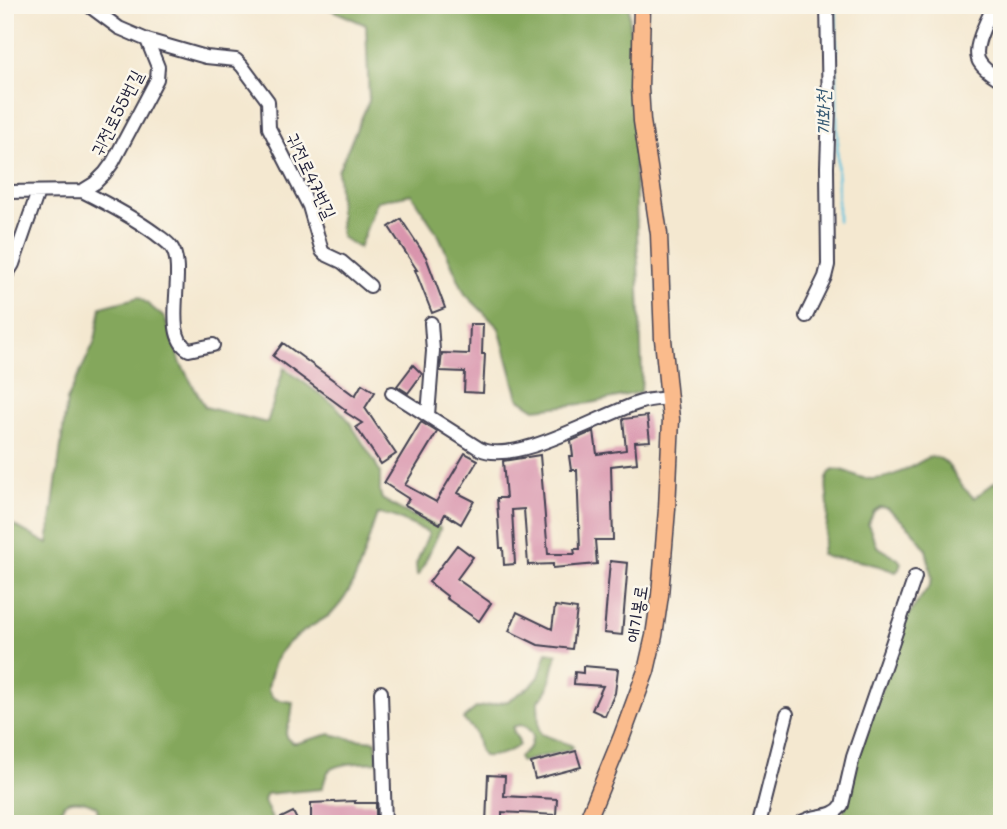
<svg xmlns="http://www.w3.org/2000/svg" width="1007" height="829" font-family="Mali,'Poor Story',sans-serif">
<style>
.forest{fill:#84a75c;stroke:#53644c;stroke-width:2}
.lines{fill:none;stroke-linecap:round;stroke-linejoin:round}
.stream{stroke:#60c1de;stroke-width:2.5}
.building{fill:#d995ad}
.minor-casing{stroke:#424051;stroke-width:16}
.major-casing{stroke:#424051;stroke-width:19}
.minor{stroke:#fff;stroke-width:12}
.major{stroke:#fabb8c;stroke-width:16}
.labels{text-anchor:middle;stroke-width:5;stroke-linejoin:round;paint-order:stroke}
.street-label{font-size:18px;fill:#22223b;stroke:#fbf7ec}
.water-label{font-size:19px;font-style:italic;fill:#385a74;stroke:#fbf7ec}
</style>
<rect width="100%" height="100%" fill="#fbf7ec"/>
<filter id="ink" filterUnits="userSpaceOnUse"><feTurbulence type="fractalNoise" baseFrequency=".0143" numOctaves="2"/><feDisplacementMap in="SourceGraphic" scale="14" xChannelSelector="R" yChannelSelector="G"/><feConvolveMatrix kernelMatrix="1 2 1 2 8 2 1 2 1" color-interpolation-filters="sRGB"/></filter>
<filter id="wash" filterUnits="userSpaceOnUse"><feTurbulence type="fractalNoise" baseFrequency=".00686" numOctaves="4" result="noise"/><feDisplacementMap in="SourceGraphic" scale="28" xChannelSelector="R" yChannelSelector="G"/><feGaussianBlur stdDeviation="1.57" result="paint"/><feColorMatrix in="noise" values="0 0 0 0 0 0 0 0 0 0 0 0 0 0 0 0 0 1.4 0 .05"/><feComposite in="paint" operator="in"/></filter>
<g filter="url(#wash)">
<rect width="100%" height="100%" fill="#f4e8d0"/>
<path class="forest" d="M321 5H544L562 17 574 5H629L642 374 641 392 591 403 535 409 518 398 499 328 465 294 439 236 411 194 377 201 359 248 341 237 338 171 369 101 366 25Z
M139 297 165 318 181 364 205 407 267 423 284 368 336 406 347 418 375 462 380 473V492L382 499 403 511 440 528V530L419 575H417L416 564 428 535V532L392 516 378 514 376 517C365 548 358 586 335 610 330 616 323 619 317 623 286 642 274 650 268 689 272 702 282 700 293 702L291 718 286 733V737L292 743H297L330 734 352 739 376 741 378 762C366 763 334 762 328 772 325 777 324 784 322 789L266 794 264 801 274 824H99L97 807C88 801 73 798 64 804L55 824H5V779L7 775 5 768V515L12 524 48 544 67 400 95 341 101 307Z
M929 457C947 455 953 474 962 486 965 490 970 494 974 498L1002 477V824H841L851 773 907 617 930 585 932 578 926 549 911 529 892 512 886 508 880 507 874 511 868 524 877 546 898 559 901 563 899 569 896 572C873 563 850 558 826 557L821 554C825 540 828 521 828 506 828 497 825 488 827 479 831 460 853 476 863 478 886 483 911 467 929 457Z
M547 652 557 654 548 689 545 694 538 701 539 729 541 734 571 745 573 747 572 749 521 762 519 760V757L530 747 533 736C529 728 522 722 513 727 512 734 520 738 519 745 509 753 495 757 483 756 477 749 479 741 475 733 472 727 467 724 463 719L476 708 508 701 532 685 539 677Z"/>
<g class="lines">
<path class="stream" d="M836 5 838 221"/>
</g>
<g id="blocks">
<path class="building" d="M401 219 426 257 445 308 432 313 415 270H417L389 227Z
M470 324H483L482 354H485L483 393 464 392 465 372 440 371 442 353 469 354Z
M283 343 355 396 362 384 375 392 365 408 396 454 381 464 356 427 362 423 345 412 346 410 273 356Z
M413 365 422 374 408 393 397 386Z
M647 416 650 441 635 442 637 463 611 466 613 540H595L597 564 553 568V564L528 565 524 509 512 510 515 564 504 565 503 548H500L497 498H506L503 461 540 455 548 554H575L574 549H580L577 470H571L569 456H573L571 441 594 431 597 454 626 450 623 419Z
M421 422 437 432 405 485 436 502 465 453 478 460 458 493 474 501 461 524 445 514 440 524 405 505 409 499 384 483Z
M457 545 473 557 457 579 491 603 479 621 446 598 447 596 429 582Z
M610 561 628 563 622 635 604 633Z
M555 606 577 609 572 649 538 645 509 631 517 612 552 629Z
M583 666 618 669 615 693 605 716 592 710 603 686 574 684 575 672 583 673Z
M576 751 581 767 535 779 531 763Z
M488 775 505 776 504 796 557 799 556 815 502 812V824H486Z
M355 801V803H376V824H363V820L311 823V803Z
M293 812 299 824H269Z"/>
</g>
</g>
<g filter="url(#ink)">
<use href="#blocks" fill-opacity="0" stroke="#424051" stroke-width="2"/>
<g class="lines">
<defs>
<path id="minor" d="M88 5 119 28 147 40 206 57 236 60 242 66 268 101 269 128 309 206 322 251 325 254 342 262 370 286
M994 5C988 19 970 50 980 63 985 71 995 76 1002 81
M82 191C108 204 133 217 156 234 162 239 168 242 172 248 187 271 161 335 189 350L213 345
M5 192 82 191 95 183 105 173 113 162 157 79 158 67 147 40
M5 277 13 264 38 192
M806 316 825 277 828 265 827 167 829 109 827 5
M392 393 480 449C516 466 604 413 641 402 650 399 660 399 669 398
M428 415 433 351 431 323
M381 692 385 824
M759 824 787 714
M799 824C812 813 833 820 842 805L853 757 915 577"/>
<path id="major" d="M586 824 622 736 646 671 654 636 660 595 667 509 671 419 663 339 659 234 642 121 640 88 642 5"/>
</defs>
<use href="#minor" class="minor-casing"/>
<use href="#major" class="major-casing"/>
<use href="#minor" class="minor"/>
<use href="#major" class="major"/>
</g>
</g>
<g class="labels">
<g class="street-label">
<text transform="translate(117 113) rotate(-63)" y="6">귀전로55번길</text>
<text transform="translate(311 176) rotate(65)" y="6">귀전로47번길</text>
<text transform="translate(637 614) rotate(-81)" y="6">애기봉로</text>
</g>
<g class="water-label">
<text transform="translate(823 113) rotate(-91)" y="7">개화천</text>
</g>
</g>
<rect width="1007" height="829" fill="none" stroke="#fbf7ec" stroke-width="28"/>
</svg>
